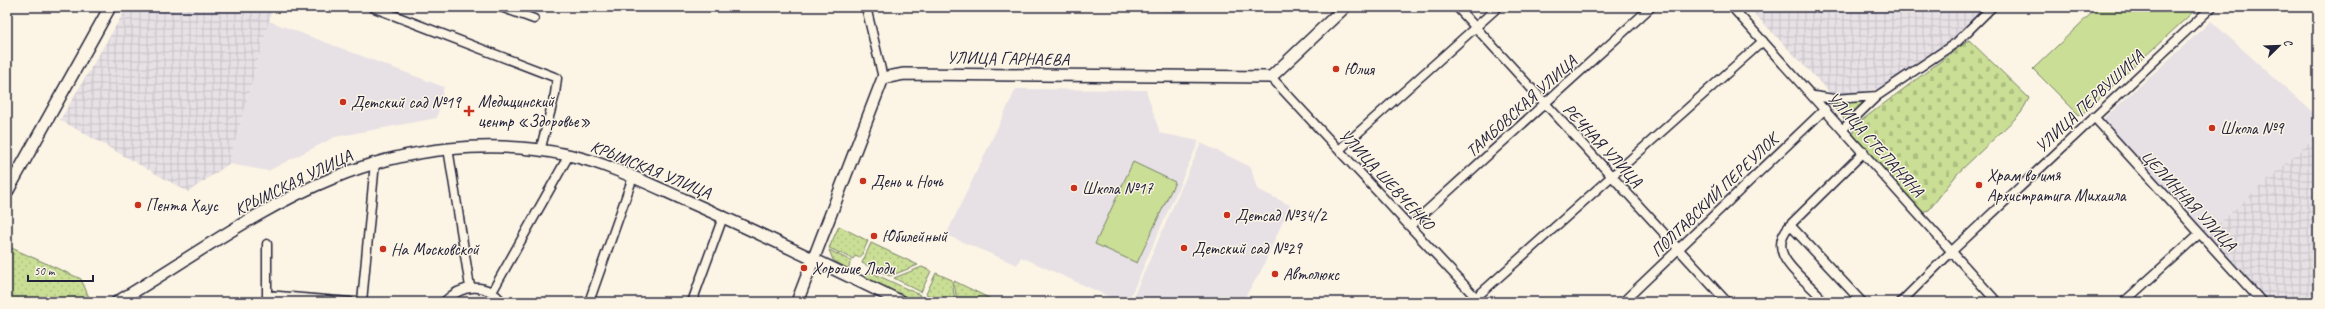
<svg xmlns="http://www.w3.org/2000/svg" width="2325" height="309" font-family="Caveat,sans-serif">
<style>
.built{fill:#e7e1e5}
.industrial{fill:url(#industrial-grid)}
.green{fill:url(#green-dots);stroke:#768068}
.cemetery{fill:url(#cemetery-stones);stroke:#768068}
.pitch{fill:#cadf95;stroke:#768068}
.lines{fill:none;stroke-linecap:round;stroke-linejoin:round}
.street-casing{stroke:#22223b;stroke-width:11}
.secondary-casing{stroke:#22223b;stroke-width:14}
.street{stroke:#fcf5e5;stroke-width:8}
.secondary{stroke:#fcf5e5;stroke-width:11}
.poi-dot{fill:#c8321e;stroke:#fcf5e5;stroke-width:1.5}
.labels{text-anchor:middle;stroke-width:3;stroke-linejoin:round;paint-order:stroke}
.street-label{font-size:17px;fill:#22223b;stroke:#fcf5e5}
.poi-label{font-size:17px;fill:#22223b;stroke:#fcf5e5;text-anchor:start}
</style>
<defs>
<pattern id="industrial-grid" width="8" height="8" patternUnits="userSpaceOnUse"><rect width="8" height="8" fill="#e7e1e5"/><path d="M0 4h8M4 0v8" fill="none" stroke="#c6c1c5"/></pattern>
<pattern id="green-dots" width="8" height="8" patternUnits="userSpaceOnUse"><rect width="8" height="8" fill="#cadf95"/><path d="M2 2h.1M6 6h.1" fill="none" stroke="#adbf81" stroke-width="1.8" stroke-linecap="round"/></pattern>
<pattern id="cemetery-stones" width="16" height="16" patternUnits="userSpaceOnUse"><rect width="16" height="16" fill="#cadf95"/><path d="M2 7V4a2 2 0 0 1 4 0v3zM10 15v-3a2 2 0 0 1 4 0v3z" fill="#adbf81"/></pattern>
</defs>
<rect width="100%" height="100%" fill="#fcf5e5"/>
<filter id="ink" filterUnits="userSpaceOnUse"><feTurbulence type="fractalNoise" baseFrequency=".025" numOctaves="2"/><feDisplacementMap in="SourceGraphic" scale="8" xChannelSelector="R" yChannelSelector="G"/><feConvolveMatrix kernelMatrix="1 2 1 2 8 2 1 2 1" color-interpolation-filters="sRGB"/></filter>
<g filter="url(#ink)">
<path class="built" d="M269 21 444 87 437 118 335 137 268 171 229 164Z
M2211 21 2318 117V134L2207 234 2101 121Z
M1016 89 1146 90 1160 133 1199 141 1128 302H1121L1021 257 1017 265 946 235Z
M1201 143 1251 167 1257 189 1290 205 1261 271 1242 302H1131Z"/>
<path class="industrial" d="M127 7H273L229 164 188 192 60 120Z
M1080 7H1184V13Z
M1748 7H1987L1953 41 1887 87 1834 97Z
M2318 134V302H2268L2207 234Z"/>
<path class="green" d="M1867 101 1845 120 1831 104Z
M839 226 868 241 860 258 855 256 853 259 829 248Z
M871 243 918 265 890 276 862 263Z
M7 246 81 279 91 302H7Z
M829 250 851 261 848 269 833 260Z
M922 267 931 271 921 292 894 278Z
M868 271 920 295 918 298 912 301 865 279Z
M936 273 952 280 955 302H944L926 294Z
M954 281 997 302H957Z"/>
<path class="cemetery" d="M1969 40 2029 98 2021 113 1958 173 1929 210 1921 212 1854 138 1853 132 1858 123Z"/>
<path class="pitch" d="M2098 7H2187L2193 12 2080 116 2033 69Z
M1133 162 1175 182 1137 263 1095 244Z"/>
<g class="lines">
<defs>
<path id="street" d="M372 7 557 78 555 94 540 151
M501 7 534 19
M866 7 883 78
M1457 7 1727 302
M1732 7 1997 302
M1271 77 1480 302
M1814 96 1834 99 1877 96 1957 42 1992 7
M2094 117 2262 302
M1843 129 1877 96
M448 148 470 287
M1339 150 1498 7
M1790 225C1765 253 1798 273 1818 294
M1410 226 1651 7
M492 292 569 155
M267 295 350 302
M267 302V244
M362 302 375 162
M444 302C461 285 486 281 502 302
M589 302 633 177
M692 302 723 217
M1471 302 1763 41
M1623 302 1825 109
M1862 302 1790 225 1864 152
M1901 302 1952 251 2212 7
M2124 302 2199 234"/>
<path id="secondary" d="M7 192 110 7
M117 302C188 260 256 209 333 178 405 148 492 138 568 155 607 163 649 184 685 200 758 232 830 267 902 302
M797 302 883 78 904 74 1271 77 1345 7"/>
</defs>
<use href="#street" class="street-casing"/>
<use href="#secondary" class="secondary-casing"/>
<use href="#street" class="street"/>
<use href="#secondary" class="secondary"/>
</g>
</g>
<g class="poi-dot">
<circle cx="1336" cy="69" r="4"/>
<circle cx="343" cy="102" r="4"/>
<path d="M467 105h4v4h4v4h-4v4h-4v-4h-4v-4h4z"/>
<circle cx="2212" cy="128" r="4"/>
<circle cx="863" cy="181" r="4"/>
<circle cx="1979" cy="185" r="4"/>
<circle cx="1074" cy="188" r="4"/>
<circle cx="138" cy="205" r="4"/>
<circle cx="1227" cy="215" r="4"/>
<circle cx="874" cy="236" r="4"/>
<circle cx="1184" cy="248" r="4"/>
<circle cx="383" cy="249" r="4"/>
<circle cx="804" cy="268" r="4"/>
<circle cx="1275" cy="274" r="4"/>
</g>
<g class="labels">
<g class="street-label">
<text transform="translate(1008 58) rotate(1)" y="6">УЛИЦА ГАРНАЕВА</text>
<text transform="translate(2089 101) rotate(-43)" y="6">УЛИЦА ПЕРВУШИНА</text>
<text transform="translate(1521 106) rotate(-42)" y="6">ТАМБОВСКАЯ УЛИЦА</text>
<text transform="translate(1876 144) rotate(48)" y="6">УЛИЦА СТЕПАНЯНА</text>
<text transform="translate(1603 145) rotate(47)" y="6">РЕЧНАЯ УЛИЦА</text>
<text transform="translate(651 169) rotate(22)" y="6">КРЫМСКАЯ УЛИЦА</text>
<text transform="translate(1387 179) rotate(47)" y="6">УЛИЦА ШЕВЧЕНКО</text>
<text transform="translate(293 182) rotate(-26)" y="6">КРЫМСКАЯ УЛИЦА</text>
<text transform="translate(1714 195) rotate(-44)" y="6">ПОЛТАВСКИЙ ПЕРЕУЛОК</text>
<text transform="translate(2189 200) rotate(47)" y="6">ЦЕЛИННАЯ УЛИЦА</text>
</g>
<g class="poi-label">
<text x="1344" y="75">Юлия</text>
<text x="478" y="107">Медицинский<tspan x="478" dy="20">центр «Здоровье»</tspan></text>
<text x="351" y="108">Детский сад №19</text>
<text x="2220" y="134">Школа №9</text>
<text x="1987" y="181">Храм во имя<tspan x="1987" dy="20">Архистратига Михаила</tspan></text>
<text x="871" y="187">День и Ночь</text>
<text x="1082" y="194">Школа №17</text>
<text x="146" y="211">Пента Хаус</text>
<text x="1235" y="221">Детсад №34/2</text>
<text x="882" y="242">Юбилейный</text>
<text x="1192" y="254">Детский сад №29</text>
<text x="391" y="255">На Московской</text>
<text x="812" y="274">Хорошие Люди</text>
<text x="1283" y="280">Автолюкс</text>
</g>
</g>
<rect width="2325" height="309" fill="none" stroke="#fcf5e5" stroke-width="24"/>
<rect x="12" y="12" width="2301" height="285" fill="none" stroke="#22223b" stroke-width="1.5" filter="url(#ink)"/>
<g transform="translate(2279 46) rotate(67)" stroke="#fcf5e5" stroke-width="3" paint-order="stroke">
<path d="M0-3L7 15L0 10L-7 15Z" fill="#22223b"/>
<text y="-6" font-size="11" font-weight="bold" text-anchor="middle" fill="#22223b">С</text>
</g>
<path d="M28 275v6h65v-6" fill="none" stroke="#22223b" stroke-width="2"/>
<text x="34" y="275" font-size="12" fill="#22223b" stroke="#fcf5e5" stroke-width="3" paint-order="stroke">50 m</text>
</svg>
